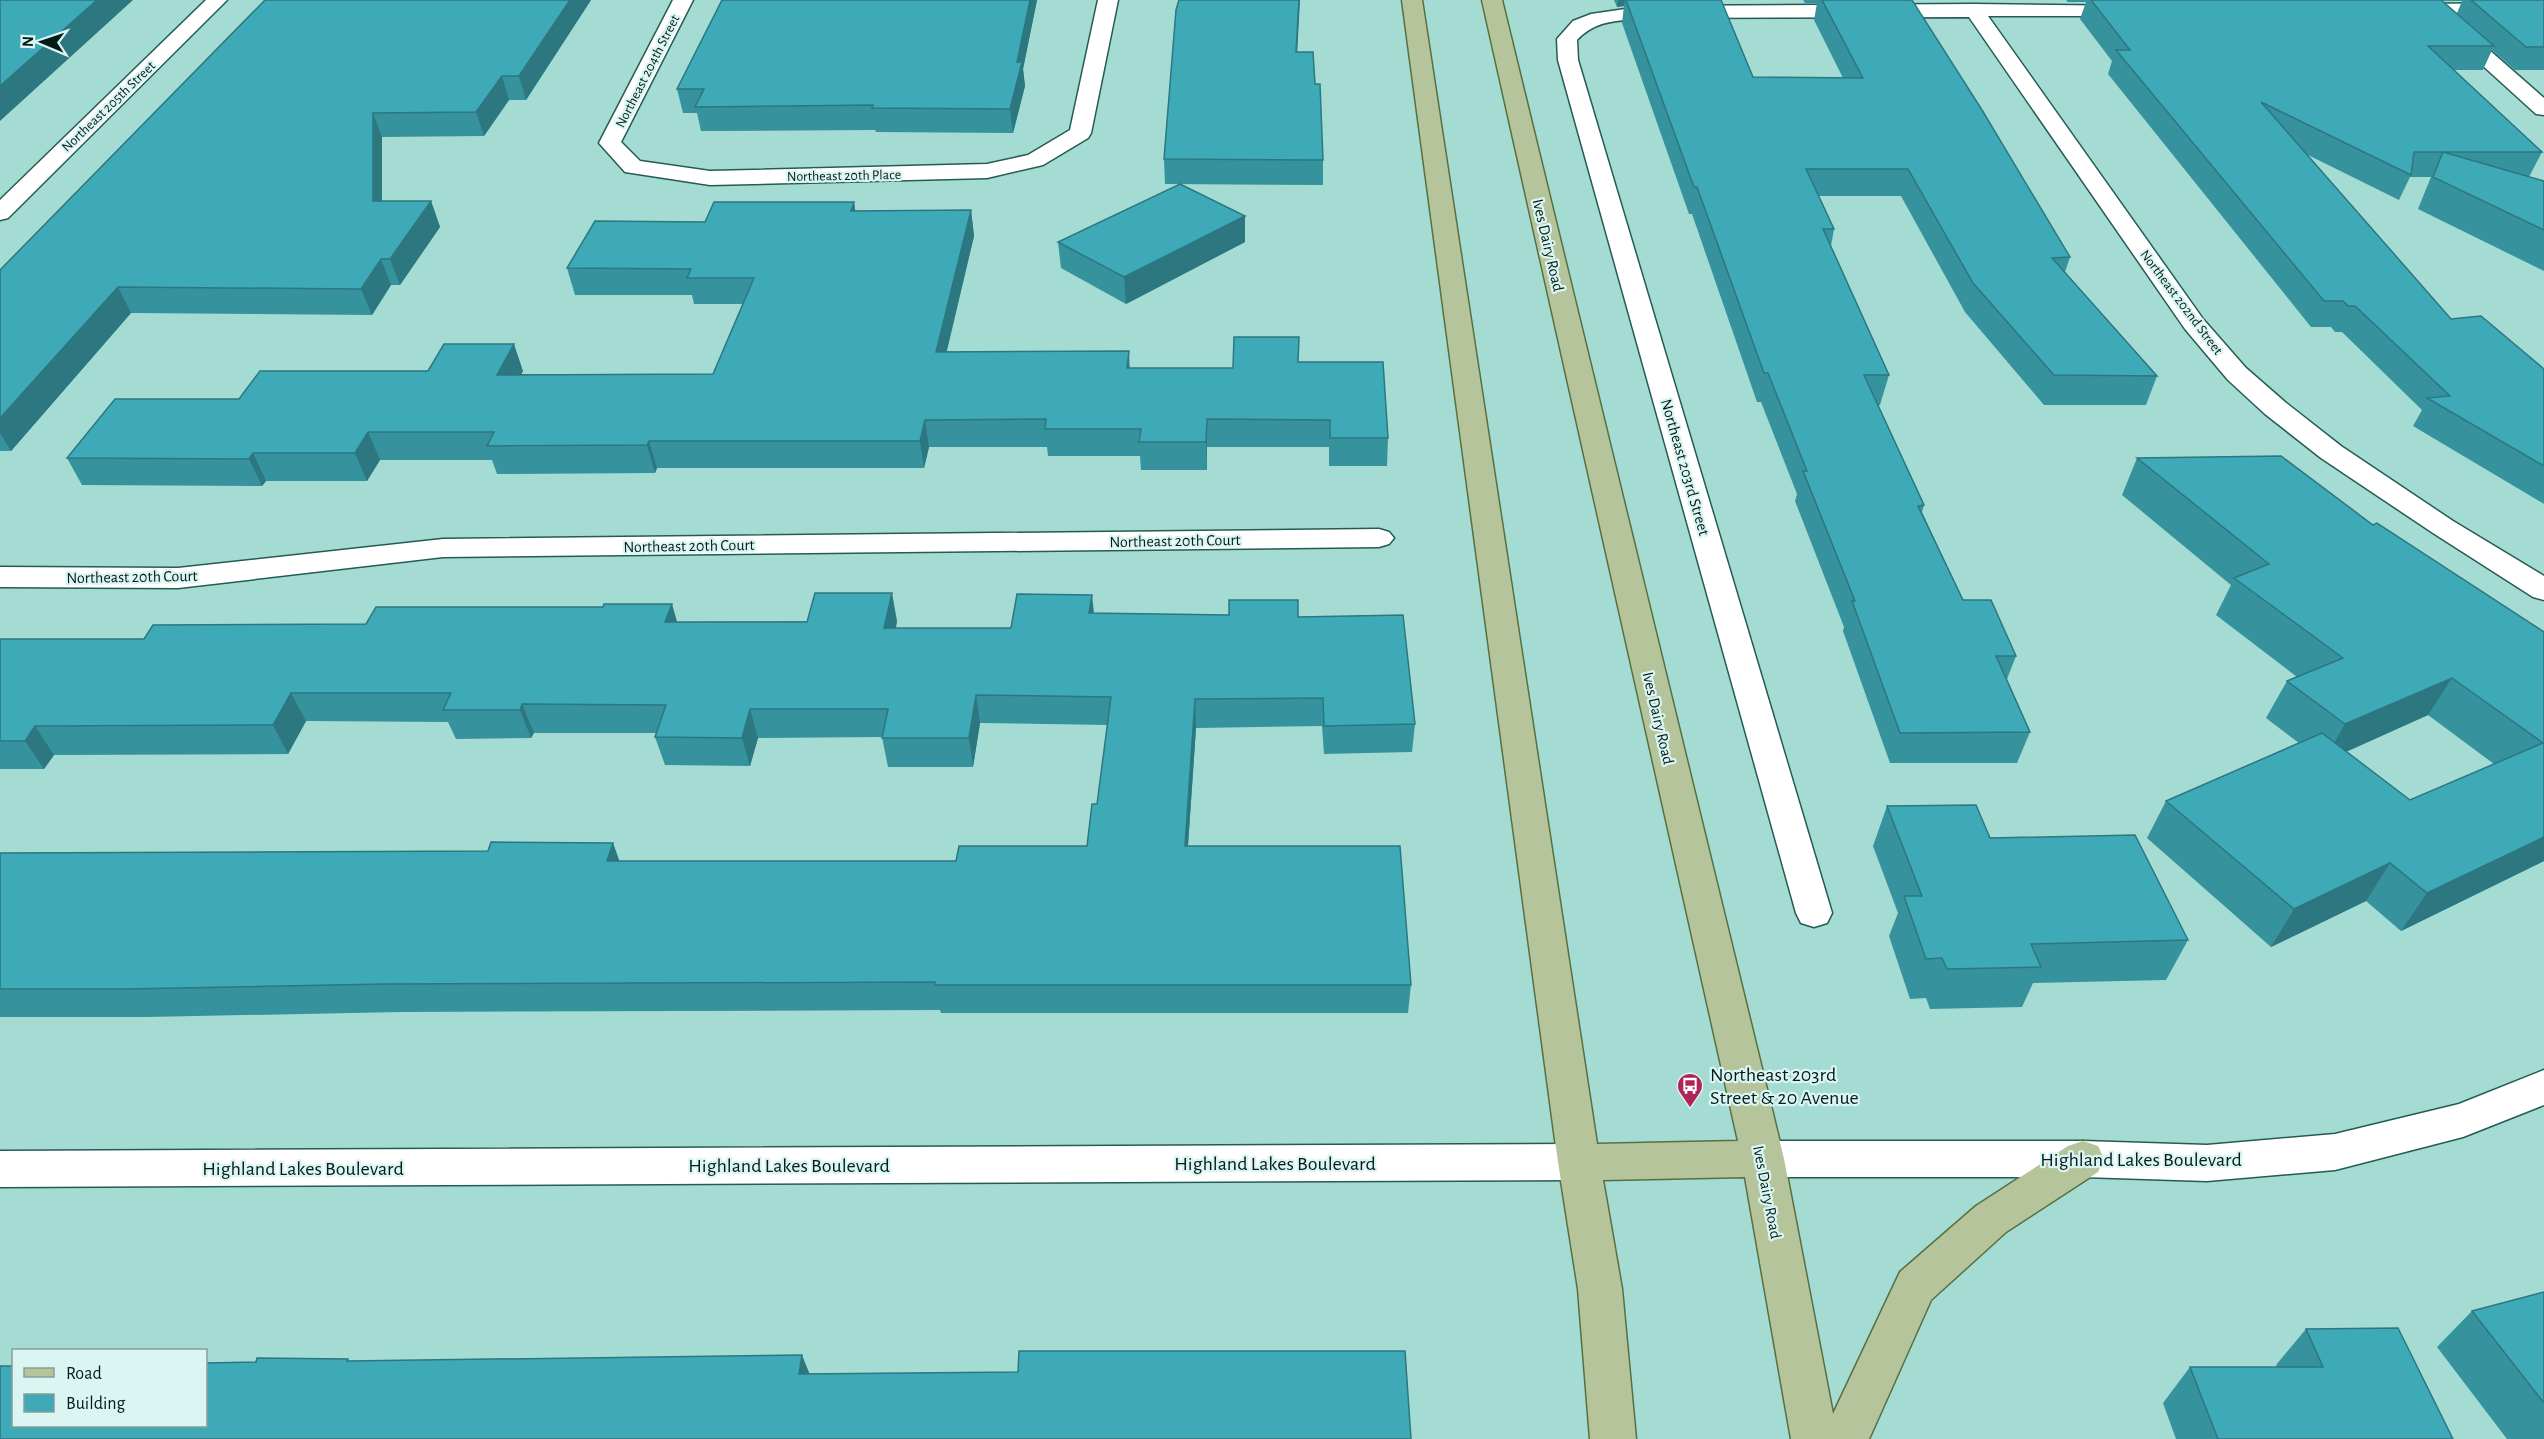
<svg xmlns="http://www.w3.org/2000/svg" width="2544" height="1439" font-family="'Alegreya Sans',sans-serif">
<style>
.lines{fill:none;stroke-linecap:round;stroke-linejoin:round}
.street-casing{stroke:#255b55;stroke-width:3}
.secondary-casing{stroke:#255b55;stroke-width:3}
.primary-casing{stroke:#577042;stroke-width:3}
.street{fill:#fff;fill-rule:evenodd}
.secondary{fill:#fff;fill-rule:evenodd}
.primary{fill:#b5c49b;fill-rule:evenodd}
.wall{fill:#36929d;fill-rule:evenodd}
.shaded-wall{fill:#2c7780}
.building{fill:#3faab7;stroke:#2c7780;stroke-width:1.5}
.labels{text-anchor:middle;stroke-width:4.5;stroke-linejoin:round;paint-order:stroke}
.far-street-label{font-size:14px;fill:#061c1a;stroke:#dbf6f2}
.street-label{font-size:16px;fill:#061c1a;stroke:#dbf6f2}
.near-poi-label{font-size:20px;fill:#061c1a;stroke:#dbf6f2;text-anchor:start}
.near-street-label{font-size:20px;fill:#061c1a;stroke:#dbf6f2}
</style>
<rect width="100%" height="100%" fill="#a4dcd4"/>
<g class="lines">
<defs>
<path id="street" d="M206 0H227L8 218 0 220V200Z
M673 0H693L621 142 640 161 710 171 987 164 1028 155 1070 130 1098 0H1118L1091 133 1088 138 1043 165 987 178 710 185 625 172 599 143Z
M2544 3V15L2408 16 2401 14 2398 10 2401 6 2408 4Z
M1974 4 2135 6 2138 10 2135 14 2128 16H1988L2203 319 2246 368 2285 402 2341 446 2453 521 2544 576V600L2533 597 2433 533 2321 458 2265 414 2228 380 2185 329 1969 17 1646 18C1620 21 1596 19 1577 40L1578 60 1832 913 1827 923 1814 927 1801 923 1796 913 1558 60 1557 39 1573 21 1591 14 1646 6Z
M2456 25 2463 27 2544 98V115L2536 114 2449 35 2446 31 2449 27Z
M1379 529 1389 532 1394 538 1389 544 1379 547 443 557 178 588 0 587V567L178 568 443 539Z
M1579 1144 1594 1149 1600 1162 1594 1175 1579 1180 0 1187V1151Z"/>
<path id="secondary" d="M2544 1070V1105L2463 1137 2335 1170 2207 1181 2083 1177H1763L1748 1172 1742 1159 1748 1146 1763 1141H2083L2207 1145 2335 1134 2459 1104Z"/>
<path id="primary" d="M1402 0H1422L1597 1144 1738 1141 1482 0H1502L1784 1159 1833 1414 1900 1272 1976 1206 2068 1146 2083 1141 2098 1146 2104 1159 2098 1172 2006 1232 1931 1300 1869 1439H1791L1745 1177 1603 1180 1622 1289 1636 1439H1590L1578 1289 1558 1162Z"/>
</defs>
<use href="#street" class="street-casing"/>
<use href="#secondary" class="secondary-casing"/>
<use href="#primary" class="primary-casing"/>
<use href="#street" class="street"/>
<use href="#secondary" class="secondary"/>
<use href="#primary" class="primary"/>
</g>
<path class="wall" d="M591 0 526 100H509L484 136 382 137V201H431L440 227 400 285H391L372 315 131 313 11 451H0V270Z
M722 0H1037L1023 69 1025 86 1013 133 876 132 875 130 701 131 697 113H683L677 89Z
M1614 0H1721L1753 77 1843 78 1814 20 1817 3H1805L1803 0H1912L2070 257 2065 272 2157 376 2146 405H2044L1965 312 1901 196H1819L1834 229 1831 246 1889 375 1880 405H1878L1924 505 1922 512 1963 600 2016 656 2007 679 2030 732 2017 763H1890L1843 631 1844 627 1795 501 1797 494 1761 402H1757L1692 214H1689L1622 23 1624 6 1617 7Z
M2066 0H2544V70H2515L2492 50 2483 70H2454L2542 152 2529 177 2544 181V271L2418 209 2431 177H2410L2399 200 2306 154 2451 319 2544 369V504L2413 426 2422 410 2342 332H2335L2331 327H2311L2108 74 2112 61 2080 19 2086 2H2068ZM2442 1H2462L2457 13Z
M1297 52 1315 84 1323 160V185L1165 184 1164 159Z
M854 202 855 211 971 210 974 236 947 351 1130 368H1233L1298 362 1388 438 1387 466H1329V447H1207V470H1141L1140 456H1048L1047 447H929L924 468H657L655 473 497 474 492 460H380L367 481H266L262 486 82 485 67 458 239 399 523 371 521 374H713L743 304H694L692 295H575L567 268 705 222Z
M1058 242H1245L1126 304 1061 268Z
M2137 458 2373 525 2544 632V861L2401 931 2366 901 2271 947 2147 838 2166 801 2299 743 2266 718 2287 681 2297 677 2216 615 2231 585 2122 495ZM2428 715 2494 764 2410 800 2346 752Z
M1094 613 1298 617 1415 724 1412 752 1324 754 1322 726 1196 728 1188 846 1411 985 1408 1013H941L940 1010 401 1012 147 1017H0V853L488 851 613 843 619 861H956L1087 846 1097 804 1108 725 980 723 973 767H888L882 737 758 738 750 766 665 765 655 737 656 733H534L531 738 456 739 448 722 306 721 288 754 54 755 44 769H0V639H144L677 622 897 621 896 628H1011Z
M1887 806 2188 940 2166 980 2033 983 2022 1007 1930 1009 1926 998 1910 999 1889 936 1898 913 1873 846Z
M2544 1292V1439H2507L2437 1347 2472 1311Z
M2306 1329 2453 1439H2176L2163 1403 2190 1367H2277L2276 1365Z"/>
<path class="shaded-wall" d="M97 0H133L0 121V86Z
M570 0H591L526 100 519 76Z
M1030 0H1037L1023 69 1025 86 1013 133 1010 109 1017 62Z
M1299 0H1300L1296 75V52Z
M1618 0H1625L1624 6 1617 7Z
M502 76 509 100 484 136 476 112Z
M373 113 382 137V227L373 201Z
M431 201 440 227 400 285 390 259Z
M854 202 858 228 851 211Z
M971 210 974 236 940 378 936 352Z
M1245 216V242L1126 304 1124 277Z
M381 259 391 285 372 315 361 289Z
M118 287 131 313 11 451 0 433V418Z
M514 344 523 371 507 402 497 375Z
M1129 351 1130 378 1127 368Z
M1207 419V470L1206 442Z
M925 420 929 447 924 468 920 441Z
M368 432 380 460 367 481 355 453Z
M649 441 657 468 655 473 647 445Z
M253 453 266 481 262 486 249 459Z
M892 593 897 621 889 656 884 628Z
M1092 595 1095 623 1089 613Z
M672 604 680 632 665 622Z
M2452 678 2428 715 2323 762 2345 724Z
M291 693 306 721 288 754 273 725Z
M976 695 980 723 973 767 969 738Z
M1195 699 1196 728 1186 874 1185 846Z
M522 704 534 733 531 738 520 710Z
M750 709 758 738 750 766 742 738Z
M35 726 54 755 44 769 25 741Z
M2544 837V861L2401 931 2427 893Z
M613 843 623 871 607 861Z
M2390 863 2366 901 2271 947 2294 909Z
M802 1355 812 1380 799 1374Z"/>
<path class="building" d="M0 0H97L0 86Z
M265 0H570L519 76H502L476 112 373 113V201H431L390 259H381L361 289 118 287 0 418V270Z
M722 0H1030L1017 62H1022L1010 109 872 108 873 105 695 107 704 89H677Z
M1179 0H1299L1296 52H1313L1315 84H1320L1323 160 1164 159 1176 10Z
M1626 0H1721L1753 77 1863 78 1822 0H1912L1982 110 2070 257 2052 258 2157 376 2054 375 1973 283 1908 169H1806L1834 229H1823L1889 375H1864L1924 505 1918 506 1963 600H1991L2016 656H1996L2030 732 1900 733 1852 601H1855L1803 471H1807L1768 373H1764L1697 187H1694Z
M2091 0H2441L2494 46H2428L2542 152H2414L2411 175 2261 102 2451 319 2481 316 2544 369V466L2427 398 2450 396 2355 306H2348L2343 301H2324L2116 50H2130Z
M2471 0H2544V47H2526Z
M2443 152 2544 181V230L2433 177Z
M1180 184 1245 216 1124 277 1058 242Z
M714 202H854L851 211 971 210 936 352 1129 351 1127 368H1233L1234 337H1299L1298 362H1383L1388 438H1330V420L1207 419 1206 442H1139L1141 429H1045L1046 419 925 420 920 441H649L647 445 487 446 494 432H368L355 453H253L249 459 67 458 115 399H239L260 371H428L444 344H514L497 375 713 374 754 278H687L691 269 567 268 595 221 705 222Z
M2281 456 2373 525 2377 523 2544 632V837L2427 893 2390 863 2294 909 2166 801 2322 733 2410 800 2543 743 2452 678 2345 724 2287 681 2343 658 2234 578 2269 564 2137 458Z
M815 593H892L884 628H1011L1017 594 1092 595 1089 613 1229 615V600H1298V617L1403 615 1415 724 1324 726 1323 698 1195 699 1185 846H1400L1411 985H935V982L385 984 127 989H0V853L488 851 491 842 613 843 607 861H956L959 846H1087L1092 804H1097L1111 697 976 695 969 738H882L888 709H750L742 738 655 737 666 705 522 704 520 710H443L451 693H291L273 725 35 726 25 741H0V639H144L153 625 366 624 376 607H603L604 604H672L665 622H807Z
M1976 805 1990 838 2135 835 2188 940 2031 944 2041 967 1947 969 1942 958 1926 959 1904 896H1922L1887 806Z
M2544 1292V1403L2472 1311Z
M2398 1328 2453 1439H2218L2190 1367H2323L2306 1329Z
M1019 1351H1405L1411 1439H0V1366H14V1425H206V1363L256 1362 257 1358 348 1359 347 1361 802 1355 799 1374 1018 1372Z"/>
<defs>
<symbol id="bus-pin" viewBox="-11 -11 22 30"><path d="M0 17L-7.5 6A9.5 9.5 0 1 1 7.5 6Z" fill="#b12255" stroke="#dbf6f2"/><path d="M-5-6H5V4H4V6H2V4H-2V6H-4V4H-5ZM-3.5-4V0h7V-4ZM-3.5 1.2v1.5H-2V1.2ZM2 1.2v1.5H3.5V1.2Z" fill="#fff"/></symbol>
</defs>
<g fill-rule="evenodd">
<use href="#bus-pin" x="1675" y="1071" width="30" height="40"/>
</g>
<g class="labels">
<g class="far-street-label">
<text transform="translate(647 71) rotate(-63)" y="5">Northeast 204th Street</text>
<text transform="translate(108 106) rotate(-44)" y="5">Northeast 205th Street</text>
<text transform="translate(844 175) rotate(-1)" y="5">Northeast 20th Place</text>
<text transform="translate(2182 302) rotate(53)" y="5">Northeast 202nd Street</text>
</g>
<g class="street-label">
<text transform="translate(1549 245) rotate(77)" y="6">Ives Dairy Road</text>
<text transform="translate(1686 467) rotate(74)" y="6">Northeast 203rd Street</text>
<text transform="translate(1175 540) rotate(-1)" y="6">Northeast 20th Court</text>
<text transform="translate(689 545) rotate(-1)" y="6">Northeast 20th Court</text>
<text transform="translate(132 576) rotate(-1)" y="6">Northeast 20th Court</text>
<text transform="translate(1659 718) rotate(77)" y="6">Ives Dairy Road</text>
<text transform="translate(1768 1192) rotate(79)" y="6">Ives Dairy Road</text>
</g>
<g class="near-poi-label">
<text x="1710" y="1081">Northeast 203rd<tspan x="1710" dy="23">Street &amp; 20 Avenue</tspan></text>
</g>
<g class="near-street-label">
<text x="2141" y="1166">Highland Lakes Boulevard</text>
<text x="1275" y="1170">Highland Lakes Boulevard</text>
<text x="789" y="1172">Highland Lakes Boulevard</text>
<text x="303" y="1175">Highland Lakes Boulevard</text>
</g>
</g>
<rect x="12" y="1349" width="195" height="78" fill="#dbf6f2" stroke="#869f9c" stroke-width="1.5"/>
<rect x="24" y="1368" width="30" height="9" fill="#b5c49b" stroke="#869f9c" stroke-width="1.5"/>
<text x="66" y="1379" font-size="18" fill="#061c1a">Road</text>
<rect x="24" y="1394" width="30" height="18" fill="#3faab7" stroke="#869f9c" stroke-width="1.5"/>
<text x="66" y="1409" font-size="18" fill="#061c1a">Building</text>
<g transform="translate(42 42) rotate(272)" stroke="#dbf6f2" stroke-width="4.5" paint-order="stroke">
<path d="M0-4.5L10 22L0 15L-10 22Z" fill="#061c1a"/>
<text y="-9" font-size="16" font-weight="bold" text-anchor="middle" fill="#061c1a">N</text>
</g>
</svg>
